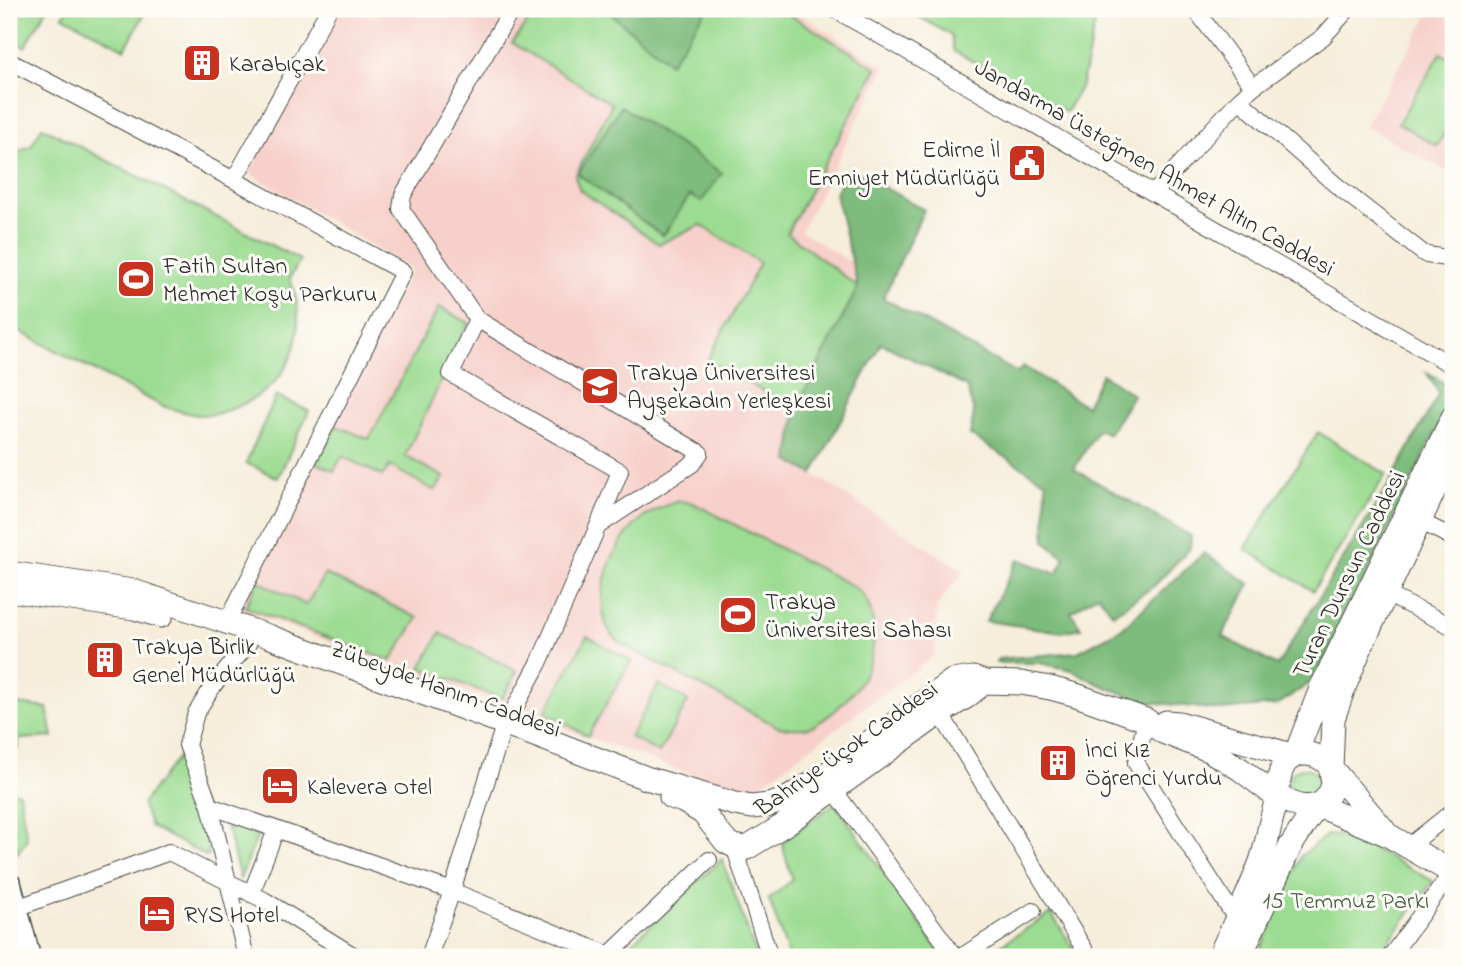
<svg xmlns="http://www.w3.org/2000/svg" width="1462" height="966" font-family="'Indie Flower',sans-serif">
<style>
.built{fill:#f7d0ca}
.green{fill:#9cdc92;stroke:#64845e;stroke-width:2}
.forest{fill:#7dbc7c;stroke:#547454;stroke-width:2}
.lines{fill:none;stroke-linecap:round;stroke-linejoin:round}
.minor-casing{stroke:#494845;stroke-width:18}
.secondary-casing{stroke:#494845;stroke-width:25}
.primary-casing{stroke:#494845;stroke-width:27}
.minor{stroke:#fff;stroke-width:16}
.secondary{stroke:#fff;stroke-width:23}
.primary{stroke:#fff;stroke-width:24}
.labels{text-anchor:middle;stroke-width:6;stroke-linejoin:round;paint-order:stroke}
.poi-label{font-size:24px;fill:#2b2b2b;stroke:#fdfcf7;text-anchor:start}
.street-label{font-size:24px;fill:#2b2b2b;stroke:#fdfcf7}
.park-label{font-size:24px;fill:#4d604a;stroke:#fdfcf7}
</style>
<rect width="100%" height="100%" fill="#fdfcf7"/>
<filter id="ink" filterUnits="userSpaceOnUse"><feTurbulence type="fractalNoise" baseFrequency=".0143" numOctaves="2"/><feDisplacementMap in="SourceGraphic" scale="14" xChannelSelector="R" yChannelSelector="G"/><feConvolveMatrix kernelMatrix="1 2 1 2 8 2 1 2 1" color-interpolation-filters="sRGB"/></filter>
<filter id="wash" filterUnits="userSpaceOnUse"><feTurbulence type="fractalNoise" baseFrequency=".00686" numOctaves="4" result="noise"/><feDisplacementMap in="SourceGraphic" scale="28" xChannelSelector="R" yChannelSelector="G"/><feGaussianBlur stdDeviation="1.57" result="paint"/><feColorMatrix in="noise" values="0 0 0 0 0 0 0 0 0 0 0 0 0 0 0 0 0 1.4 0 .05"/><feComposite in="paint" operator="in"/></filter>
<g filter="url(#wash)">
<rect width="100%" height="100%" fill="#f6eedb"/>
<path class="built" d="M341 9H791L885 67 801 231 887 285 813 474 964 571 937 605 934 656 747 795 239 609 411 269 249 173Z
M1432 9H1453V175L1365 126Z"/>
<path class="green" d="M9 9H47L25 47 9 39Z
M68 9H147L125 49 63 16Z
M538 9H780L877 68 787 233 858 287 796 409 707 361 760 263 701 225 659 244 580 190 575 176 612 104 512 43Z
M905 9H1098L1082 84 1066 112 954 51 951 35Z
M1441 53 1453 61V118L1437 146 1398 123Z
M42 127 300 260 290 278C309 331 295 381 241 405 228 411 214 416 199 415 187 414 174 409 162 406L9 326V155L31 146Z
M439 307 469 323 405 456 444 477 435 491 390 466 382 476 342 456 334 471 317 463 336 426 369 439Z
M276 396 309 411 278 478 246 463Z
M1318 432 1386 474 1313 591 1245 549Z
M680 501 693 503 851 585C855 588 860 591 863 595 877 614 876 648 867 669 861 684 850 697 838 708 829 716 818 725 806 728 797 729 787 728 778 727L620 643C614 637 607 631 605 621 596 587 612 546 637 523 650 512 664 505 680 501Z
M325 574 418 618 391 661 245 607 258 581 306 605Z
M440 633 517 671 502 699 421 668Z
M587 636 631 661 588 736 545 712Z
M659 684 688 701 659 753 630 737Z
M9 703 47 708 53 737 19 739V748L9 750Z
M184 749 209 853 208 857 151 827 142 804Z
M1289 783a15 15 0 1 1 30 0a15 15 0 1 1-30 0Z
M9 790 19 793 27 839 17 854 9 816Z
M835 803 943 957H789L769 899 792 880 782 843Z
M226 824 258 835 240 879Z
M1327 835 1352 837 1433 881 1377 957H1257L1301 856Z
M722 859 757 957H616Z
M1051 913 1079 957H982Z"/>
<path class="forest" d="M605 9H707L670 63Z
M621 106 722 173 701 202 690 195 663 236 578 174Z
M850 168 924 210 883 298 1018 373 1023 366 1086 406 1102 374 1133 395 1109 434 1098 429 1074 469 1191 536 1190 548 1154 586 1113 614 1098 594 1071 612 1081 628 1062 632 986 621 1018 559 1057 574 1065 558 1045 541 1046 482 970 435 974 413 967 387 881 343 813 474 789 461 796 409 858 287 835 193Z
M1427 373 1453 388V396L1316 679 1277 705 1220 710 1141 701 1097 683 1072 670 1040 663H996L998 659 1078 652 1121 629 1204 553 1250 584 1222 636 1277 666 1391 481 1439 393Z"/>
</g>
<g filter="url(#ink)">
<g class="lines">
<defs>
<path id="minor" d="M834 9 1453 366
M1195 9 1253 87
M9 61 234 180 403 272 227 622
M1239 100 1253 87 1323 37 1348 9
M234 180 329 9
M1154 193 1239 100 1336 185 1423 253 1427 255 1453 259
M477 319 451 374 620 471 598 526
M1420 521 1453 538
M1386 594 1453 627
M940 713 1089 957
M1146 720 1136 763 1236 919
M506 724 539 663 598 526 692 464 700 453 477 319 401 209 403 195 512 9
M834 790 955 957
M210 806 452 891 609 955 709 860
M734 846 770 957
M1408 847 1453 811
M251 894 276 830
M14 909 169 852 264 900 356 957
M246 957 210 806 187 745 196 713 213 686 248 644
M429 957 452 891 501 735
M961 957 1033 911
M1390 957 1452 872"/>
<path id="secondary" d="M9 573 133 591 268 636 506 724 646 778 735 804 752 807 769 805 785 800 824 776 952 681 973 678 985 682 1021 683 1050 688 1076 695 1146 720 1163 732 1209 750 1240 769 1277 797 1299 806 1308 807 1317 805 1388 835 1453 873
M9 590 134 608 161 616
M1166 722 1179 723 1295 756
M1295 756 1322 686 1453 417
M671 797 683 801 703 813 726 842 734 846 747 848 787 823 940 713 966 697 985 682
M1219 957C1233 926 1248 896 1260 864 1266 849 1268 832 1272 817 1274 810 1276 803 1277 796 1279 784 1278 770 1287 761 1299 750 1315 753 1326 762L1384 830
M1240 957 1290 847 1317 805 1324 801 1329 794 1333 786 1331 769 1333 719 1343 690 1360 649 1453 450"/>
<path id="primary" d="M9 885 28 957"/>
</defs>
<use href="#minor" class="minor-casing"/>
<use href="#secondary" class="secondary-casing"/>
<use href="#primary" class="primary-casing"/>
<use href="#minor" class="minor"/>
<use href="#secondary" class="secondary"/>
<use href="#primary" class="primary"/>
</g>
</g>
<defs>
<symbol id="building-square" viewBox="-11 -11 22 22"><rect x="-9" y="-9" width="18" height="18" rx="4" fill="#c8321e" stroke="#fdfcf7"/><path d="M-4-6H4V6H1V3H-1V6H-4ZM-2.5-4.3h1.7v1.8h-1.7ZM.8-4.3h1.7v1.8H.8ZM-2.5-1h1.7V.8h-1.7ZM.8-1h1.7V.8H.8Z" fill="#fff"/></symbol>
<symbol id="civic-square" viewBox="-11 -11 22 22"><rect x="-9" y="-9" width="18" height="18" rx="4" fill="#c8321e" stroke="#fdfcf7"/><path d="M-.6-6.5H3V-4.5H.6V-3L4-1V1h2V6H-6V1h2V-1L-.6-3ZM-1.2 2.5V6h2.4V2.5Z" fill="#fff"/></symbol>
<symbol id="stadium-square" viewBox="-11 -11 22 22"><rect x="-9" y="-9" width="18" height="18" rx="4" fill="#c8321e" stroke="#fdfcf7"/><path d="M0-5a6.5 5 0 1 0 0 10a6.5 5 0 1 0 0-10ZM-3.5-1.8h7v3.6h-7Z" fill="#fff"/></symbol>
<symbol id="university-square" viewBox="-11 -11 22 22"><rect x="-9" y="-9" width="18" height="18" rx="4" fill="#c8321e" stroke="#fdfcf7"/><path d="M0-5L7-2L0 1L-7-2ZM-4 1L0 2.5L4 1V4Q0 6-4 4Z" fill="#fff"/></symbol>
<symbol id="hotel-square" viewBox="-11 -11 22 22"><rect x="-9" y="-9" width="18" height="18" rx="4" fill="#c8321e" stroke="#fdfcf7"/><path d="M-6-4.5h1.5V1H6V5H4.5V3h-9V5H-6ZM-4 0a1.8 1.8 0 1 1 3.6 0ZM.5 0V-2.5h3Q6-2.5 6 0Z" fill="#fff"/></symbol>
</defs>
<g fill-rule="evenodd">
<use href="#building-square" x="180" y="41" width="44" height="44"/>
<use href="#civic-square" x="1005" y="141" width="44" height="44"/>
<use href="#stadium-square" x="114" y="257" width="44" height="44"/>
<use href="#university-square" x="578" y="364" width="44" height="44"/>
<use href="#stadium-square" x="716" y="593" width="44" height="44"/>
<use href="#building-square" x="83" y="638" width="44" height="44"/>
<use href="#building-square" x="1036" y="741" width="44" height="44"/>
<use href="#hotel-square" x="258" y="764" width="44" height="44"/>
<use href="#hotel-square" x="135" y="892" width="44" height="44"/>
</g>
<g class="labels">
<g class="poi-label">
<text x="229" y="71">Karabıçak</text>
<text x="1000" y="157" text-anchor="end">Edirne İl<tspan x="1000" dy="28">Emniyet Müdürlüğü</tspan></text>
<text x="163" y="273">Fatih Sultan<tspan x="163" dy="28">Mehmet Koşu Parkuru</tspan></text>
<text x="627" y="380">Trakya Üniversitesi<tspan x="627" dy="28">Ayşekadın Yerleşkesi</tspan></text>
<text x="765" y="609">Trakya<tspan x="765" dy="28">Üniversitesi Sahası</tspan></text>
<text x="132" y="654">Trakya Birlik<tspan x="132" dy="28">Genel Müdürlüğü</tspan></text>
<text x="1085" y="757">İnci Kız<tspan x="1085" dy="28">Öğrenci Yurdu</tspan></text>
<text x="307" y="794">Kalevera Otel</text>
<text x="184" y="922">RYS Hotel</text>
</g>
<g class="street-label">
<text transform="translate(1155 167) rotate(30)" y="8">Jandarma Üsteğmen Ahmet Altın Caddesi</text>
<text transform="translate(1348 574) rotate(-64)" y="8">Turan Dursun Caddesi</text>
<text transform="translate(446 688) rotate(20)" y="8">Zübeyde Hanım Caddesi</text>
<text transform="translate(846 748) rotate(-35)" y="8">Bahriye Üçok Caddesi</text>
</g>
<g class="park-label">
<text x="1346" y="908">15 Temmuz Parkı</text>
</g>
</g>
<rect width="1462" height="966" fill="none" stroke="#fdfcf7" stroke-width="35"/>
</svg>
